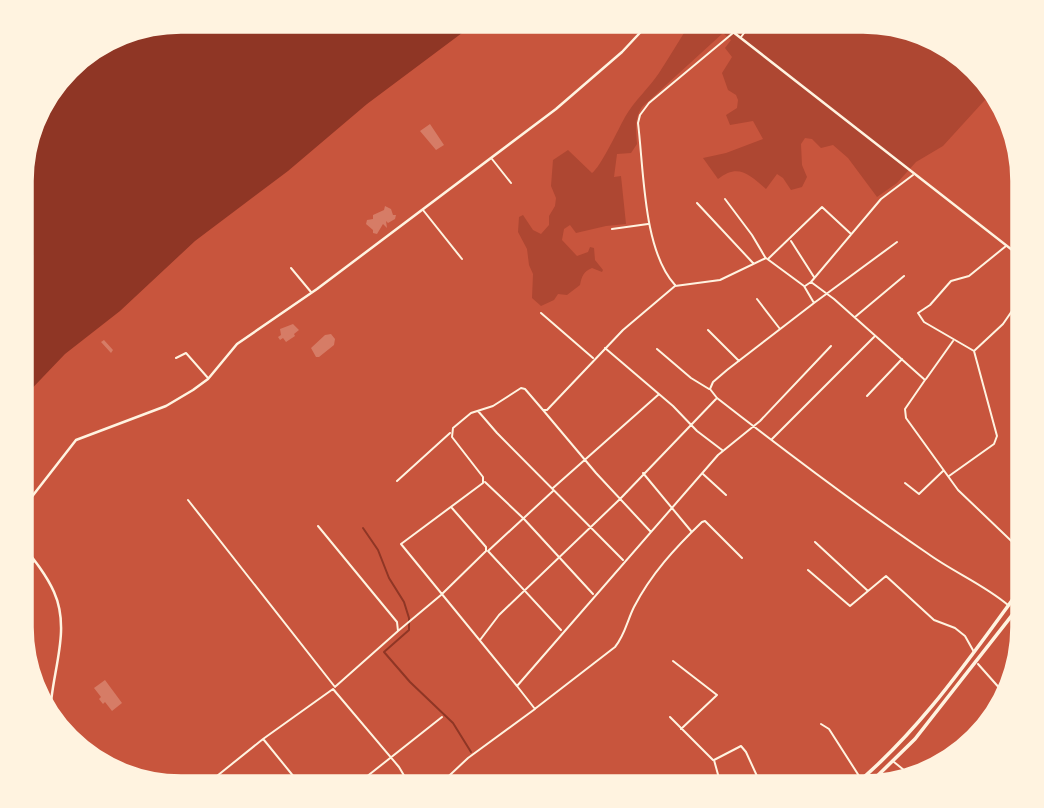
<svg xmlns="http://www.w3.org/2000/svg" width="1044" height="808" font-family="'Times New Roman',serif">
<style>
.green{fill:#ae4732}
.water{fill:#8f3625}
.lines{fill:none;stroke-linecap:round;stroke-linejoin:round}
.stream{stroke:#8f3625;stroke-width:2}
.building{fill:#d67c66}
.minor{stroke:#fff3e0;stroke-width:2}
.secondary{stroke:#fff3e0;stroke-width:2.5}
.primary{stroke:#fff3e0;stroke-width:3.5}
.rim{fill:none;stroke:#fff3e0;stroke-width:3.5}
</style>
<rect width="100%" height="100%" fill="#c8553d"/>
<path class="green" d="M874 20 970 60 994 90 943 146 916 162 897 183 877 197 848 158 833 145 821 148 812 139 805 138 801 144 802 165 807 177 802 187 791 190 783 178 777 174 766 189C749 174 738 163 718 179L703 158 726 153 763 139 753 121 730 125 726 115 737 108 738 100 736 95 728 90 722 73 732 57 725 48 731 40 723 33 642 107C634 119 636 130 637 144L631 153 617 154 614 177 621 176 626 224 606 226 576 233 570 225 564 229 562 240 577 256 588 252 590 247 594 248 595 260 603 270 602 272 592 268C583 272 582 276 580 285L567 295 558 294 554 300 541 306 532 298 533 274 529 265 527 249 518 232 519 217 523 215 533 230 541 234 549 225V216L555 206 556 198 551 186 553 160 568 150 592 173C600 168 619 128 625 117 634 101 649 88 659 73 670 56 680 39 691 22Z"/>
<path class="water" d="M474 24 367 104 288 171 195 241 120 311 65 354 20 401 21 159 41 100 74 59 128 28Z"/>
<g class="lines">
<path class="stream" d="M363 528 378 550 389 578 404 602 409 618V630L384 652 410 682 453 723 471 752"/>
</g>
<path class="building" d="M430 124 444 145 436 150 420 131Z
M385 206 391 209 393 215H396L395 219 388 223 386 221 387 228 383 224 377 234 373 233V230L366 224 367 220 373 219V215L384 210Z
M293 324 299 330 294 334 295 336 286 342 283 338 280 340 278 337 281 335 280 329Z
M331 334 335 339 334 345 319 357H316L311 348 325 335Z
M104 340 113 350 111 353 101 342Z
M105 680 122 703 112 711 105 702 103 704 99 699 101 697 94 688Z"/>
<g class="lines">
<path class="minor" d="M741 37 753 21
M492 159 511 183
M725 199 752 235 765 257
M697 203 753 263
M423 210 462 259
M612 229 648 224
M791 241 814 277
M769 258 822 207 850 233
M291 268 311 292
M811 282 834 299 925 380 905 409 906 418 958 490 1024 553
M675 285C643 250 644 171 638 123L640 115 649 103 733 33
M805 286 811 282 881 199 913 175
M757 299 780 329
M814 303 897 242
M541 313 593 358
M855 317 904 276
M708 330 739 361
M605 348 673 406 697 431 722 450
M657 349 691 378 709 389
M974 351 1003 324 1025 292
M176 358 186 353 208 378
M926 379 953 341
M867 396 902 359
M543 410 596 473 650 531
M478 411 497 433 623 560
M772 439 874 337
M643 473 691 531
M703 474 726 495
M949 476 994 444 997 436 974 351 924 322 918 313 930 305 951 281 969 276 1006 246
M397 481 450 433
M485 482 524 519 593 594
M905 483 919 494 943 471
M553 488 658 395
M188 500 335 687
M318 526 397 622 398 631 336 686
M815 542 868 591
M488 551 561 630
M488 551 553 491
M808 570 850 606 886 576 934 620 955 628 965 636 974 652
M1013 617 1020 623 1024 631
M398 631 441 595 486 551V547L452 508
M480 640 499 615 620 499 716 399
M1020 648 1019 643 1024 635
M673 661 717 695 681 729
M978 664 1002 691
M517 686 401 544 483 483V477L452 437 453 428 471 413 493 406 521 388 525 389 543 410H547L623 330 675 286 720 280 766 258 804 286 814 303 727 370 713 382 710 389 717 398C785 451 855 504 927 553 953 572 983 584 1008 605
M536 708 615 647C625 635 627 621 634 607 651 574 675 548 702 522L705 521 742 558
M670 717 713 760
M821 724 829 729 861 779
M264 740 303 788
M894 762 915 779
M202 788 263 739 333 689 399 767 412 789
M351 789 442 717
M435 789 468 758 535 709 517 686 718 455 760 421 831 346
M722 789 714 760 741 746 746 752 757 776 772 789"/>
<path class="secondary" d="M719 21 1025 260
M20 512 76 440 166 406 193 390 208 379 237 344 317 289 556 109 622 52 650 22
M20 542C32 557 46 574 54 592 72 632 50 676 50 717
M20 571 34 561"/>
<path class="primary" d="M865 788 915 739 1024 600
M850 789C920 732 971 656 1024 584"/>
</g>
<path d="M0 0H1044V808H0ZM181 32H863A149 149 0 0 1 1012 181V627A149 149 0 0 1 863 776H181A149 149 0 0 1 32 627V181A149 149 0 0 1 181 32Z" fill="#fff3e0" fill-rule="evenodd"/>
<path class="rim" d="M181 32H863A149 149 0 0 1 1012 181V627A149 149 0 0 1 863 776H181A149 149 0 0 1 32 627V181A149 149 0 0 1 181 32Z"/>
</svg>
